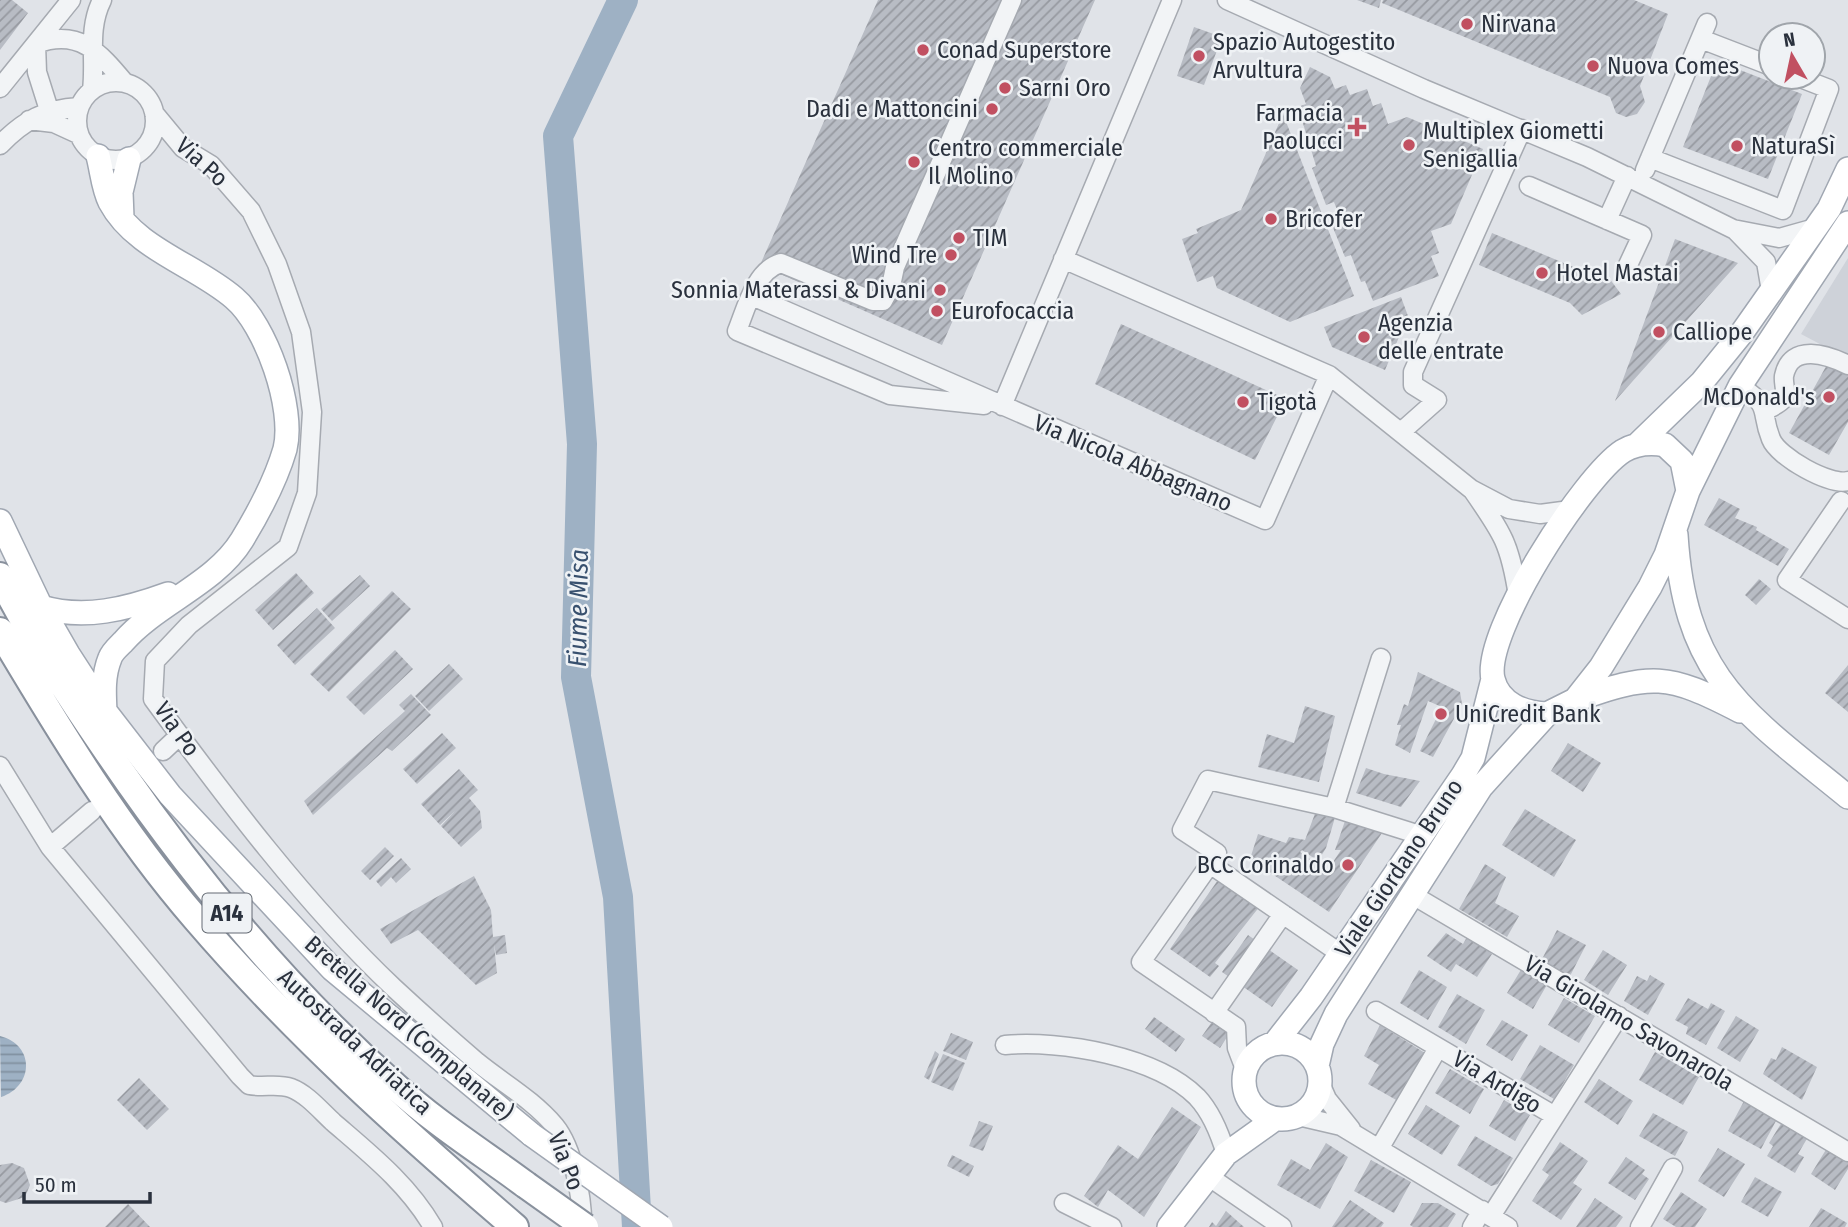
<svg xmlns="http://www.w3.org/2000/svg" width="1848" height="1227" font-family="'Fira Sans Condensed',sans-serif">
<style>
.built{fill:#ced2d9}
.water{fill:url(#water-rules)}
.lines{fill:none;stroke-linecap:round;stroke-linejoin:round}
.river{stroke:#9eb1c4;stroke-width:30}
.building{fill:url(#building-hatch)}
.minor-casing{stroke:#a6aab1;stroke-width:21}
.major-casing{stroke:#a0a7b2;stroke-width:26}
.highway-casing{stroke:#89919d;stroke-width:30}
.minor{stroke:#f2f4f6;stroke-width:18}
.major{stroke:#fff;stroke-width:23}
.highway{stroke:#fff;stroke-width:26}
.major-bridge-casing{stroke:#a0a7b2;stroke-width:26;stroke-linecap:butt}
.highway-bridge-casing{stroke:#89919d;stroke-width:30;stroke-linecap:butt}
.major-bridge{stroke:#fff;stroke-width:23}
.highway-bridge{stroke:#fff;stroke-width:26}
.poi-dot{fill:#c15061;stroke:#eff2f5;stroke-width:2.5}
.labels{text-anchor:middle;stroke-width:5;stroke-linejoin:round;paint-order:stroke}
.shield{fill:#eff2f5;stroke:#656b74;stroke-width:2}
.shield-label{font-size:23px;font-weight:bold;fill:#2a313d}
.poi-label{font-size:24px;fill:#2a313d;stroke:#eff2f5;text-anchor:start}
.street-label{font-size:24px;fill:#2a313d;stroke:#eff2f5}
.water-label{font-size:26px;font-style:italic;fill:#38506e;stroke:#eff2f5}
</style>
<defs>
<pattern id="water-rules" width="6" height="5" patternUnits="userSpaceOnUse" patternTransform="scale(1.75)"><rect width="6" height="5" fill="#9eb1c4"/><path d="M0 2.5h6" fill="none" stroke="#8191a0"/></pattern>
<pattern id="building-hatch" width="6" height="6" patternUnits="userSpaceOnUse" patternTransform="scale(1.75)"><rect width="6" height="6" fill="#b8bcc4"/><path d="M-1 1l2-2M0 6l6-6M5 7l2-2" fill="none" stroke="#9699a0"/></pattern>
</defs>
<rect width="100%" height="100%" fill="#e0e3e8"/>
<path class="built" d="M1848 258V359L1801 334Z"/>
<path class="water" d="M0 1036C35 1045 34 1086 1 1097Z"/>
<g class="lines">
<path class="river" d="M623 0 558 136 582 444 576 677 618 897 637 1227"/>
</g>
<path class="building" d="M0 0H12L28 13 0 50Z
M878 0H1095L942 345 760 265Z
M1357 0H1381L1379 8Z
M1383 0H1634L1668 14 1640 86 1645 102 1637 114 1626 117 1616 113 1610 97 1382 3Z
M1194 27 1222 37 1204 85 1177 76Z
M1717 61 1802 94 1768 179 1683 147Z
M1310 67 1330 77 1335 89 1346 85 1350 95 1367 89 1373 106 1381 103 1388 124 1407 117 1483 149 1451 224 1431 231 1439 253 1431 256 1439 276 1373 301 1365 281 1361 282 1351 255 1345 257 1329 218 1339 215 1334 202 1326 205 1312 168 1316 166 1298 107 1306 104 1300 88Z
M1283 114 1354 296 1290 322 1217 288 1213 276 1197 282 1182 239 1198 233 1196 229 1241 210Z
M1492 233 1595 276 1603 270 1621 294 1582 315 1570 303 1479 265Z
M1675 239 1738 263 1615 401Z
M1401 297 1408 316 1385 370 1332 347 1324 327Z
M1121 324 1286 399 1255 460 1095 384Z
M1829 361 1848 372V422L1829 455 1789 433Z
M1719 498 1740 509 1735 518 1757 527 1756 530 1789 549 1778 566 1704 525Z
M296 573 314 593 273 630 255 610Z
M360 575 370 586 332 621 321 609Z
M1759 579 1771 589 1756 605 1745 595Z
M392 591 411 609 329 692 310 674Z
M317 608 335 628 295 665 277 645Z
M395 650 413 669 364 715 346 697Z
M449 664 463 679 429 711 415 696Z
M1848 665V712L1825 693Z
M1418 672 1460 692 1462 704 1433 757 1420 751 1442 707 1428 701 1410 753 1395 745 1401 725H1397L1404 704 1408 706Z
M411 694 431 715 392 751 387 748 313 815 304 801 405 711 399 705Z
M1305 706 1335 716 1319 782 1258 767 1267 734 1294 743Z
M442 733 456 748 417 784 403 769Z
M1568 743 1601 763 1583 792 1551 771Z
M1366 768 1384 774 1420 781 1401 807 1356 793Z
M459 769 478 790 469 798 480 811 482 828 461 847 441 826 455 811 440 825 421 804Z
M1525 809 1576 840 1554 877 1502 845Z
M1316 811 1336 814 1326 848 1318 861 1302 850 1300 852 1327 871 1341 850H1335L1346 818 1384 830 1329 912 1250 859 1258 834 1286 843 1289 837 1305 840Z
M385 847 394 856 370 880 361 871Z
M401 858 411 869 396 883 391 877 381 887 376 881Z
M1485 864 1506 877 1495 903 1519 916 1507 937 1459 909Z
M474 876 491 910 493 937 505 935 507 953 496 955 494 944 497 973 476 985 418 930 391 944 380 929Z
M1220 877 1260 906 1215 963 1219 966 1210 977 1170 949Z
M1557 930 1586 945 1570 976 1541 961Z
M1446 933 1463 944 1467 937 1492 954 1477 977 1456 964 1451 972 1427 956Z
M1248 935 1298 970 1272 1007 1222 972Z
M1603 950 1627 965 1608 995 1584 980Z
M1522 968 1548 983 1533 1009 1507 993Z
M1419 970 1447 987 1428 1020 1400 1003Z
M1650 975 1665 984 1648 1015 1624 1001 1637 976 1647 981Z
M1457 994 1485 1010 1466 1044 1438 1027Z
M1564 998 1595 1016 1579 1043 1548 1025Z
M1688 998 1708 1009 1711 1003 1725 1011 1706 1045 1686 1034 1688 1027 1675 1020Z
M1736 1016 1759 1030 1740 1062 1717 1048Z
M1154 1017 1185 1039 1176 1052 1145 1029Z
M1214 1019 1231 1031 1220 1048 1202 1036Z
M1502 1020 1528 1035 1512 1061 1486 1045Z
M1380 1025 1425 1053 1398 1101 1368 1084 1379 1065 1364 1056Z
M951 1033 973 1042 966 1060 943 1051Z
M1540 1045 1574 1065 1554 1099 1520 1079Z
M1782 1047 1817 1067 1802 1100 1763 1074 1771 1058 1776 1060Z
M935 1051 939 1054 929 1080 924 1077Z
M1655 1052 1699 1077 1683 1105 1639 1080Z
M943 1054 965 1063 953 1091 931 1082Z
M1450 1069 1484 1089 1470 1114 1435 1093Z
M139 1078 169 1109 147 1130 117 1100Z
M1599 1079 1633 1101 1618 1125 1584 1102Z
M1504 1100 1530 1115 1515 1141 1489 1126Z
M1744 1101 1777 1119 1761 1149 1728 1131Z
M1426 1105 1460 1126 1442 1155 1408 1134Z
M1172 1107 1201 1127 1144 1217 1108 1190 1098 1207 1084 1196 1118 1145 1138 1159Z
M1653 1113 1688 1132 1675 1156 1639 1136Z
M979 1121 993 1126 983 1151 969 1146Z
M1782 1122 1808 1137 1798 1154 1804 1157 1795 1173 1767 1156 1773 1146 1769 1143Z
M1475 1136 1513 1158 1498 1184 1491 1186 1457 1165Z
M1560 1142 1588 1161 1573 1183 1582 1189 1561 1220 1532 1201 1549 1175 1542 1170Z
M1326 1143 1348 1157 1320 1209 1277 1185 1291 1159 1310 1170Z
M1718 1148 1745 1164 1724 1197 1698 1181Z
M1827 1148 1848 1161V1169L1835 1190 1811 1174Z
M952 1155 974 1166 969 1177 947 1166Z
M1626 1157 1645 1170 1642 1174 1649 1179 1635 1200 1608 1183Z
M1371 1160 1411 1182 1394 1213 1354 1191Z
M12 1163 24 1168 30 1185 25 1197 6 1203 0 1201V1165Z
M1755 1177 1782 1192 1768 1217 1741 1202Z
M1681 1192 1707 1209 1695 1227H1676L1663 1219Z
M1595 1198 1623 1217 1616 1227H1576Z
M1350 1200 1384 1223 1381 1227H1332Z
M1422 1203H1438L1456 1214 1448 1227H1413L1410 1225Z
M128 1204 150 1227H105Z
M1821 1208 1847 1223 1845 1227H1809Z
M1226 1211 1244 1227H1209L1212 1222 1216 1226Z"/>
<g class="lines">
<defs>
<path id="minor" d="M1227 0 1424 89 1587 157 1733 229 1779 238 1815 228
M1701 39 1771 66
M77 121a39 39 0 1 1 78 0a39 39 0 1 1-78 0Z
M0 88 71 0
M92 90C96 59 87 30 102 0
M49 110 37 72 36 44C79 28 99 52 125 83
M154 113 183 148 211 165 251 211 277 264 301 332 312 412 307 493 288 547 189 625 155 661 153 699C224 796 306 905 394 988 421 1013 449 1038 477 1062 504 1084 532 1099 555 1126 573 1148 583 1199 582 1227
M29 120 54 123 78 134
M0 145C24 120 45 109 79 107
M1650 158 1783 210 1829 89 1798 77
M1645 170 1707 23
M1529 186 1642 235 1628 265
M1607 220 1627 176
M1736 231 1766 262 1771 291
M1063 259 1329 375
M752 296 1265 520 1329 375 1471 489 1509 509 1540 514 1570 510
M1740 386C1773 408 1759 409 1771 439 1778 457 1830 486 1848 481
M984 405 890 395 737 331C746 309 755 270 781 263L873 301H883L891 286 895 267 1012 0
M1002 406 1172 0
M1766 410C1772 407 1780 404 1784 398 1787 391 1783 384 1784 376 1791 342 1828 355 1848 365
M1401 432 1437 400 1413 385V372L1522 129
M1473 491C1503 534 1510 544 1518 596
M1841 501 1787 580 1848 619
M163 751 180 735
M0 766 50 847 240 1076 249 1085C264 1088 277 1083 291 1088 307 1094 321 1111 333 1122 370 1154 408 1184 433 1227
M1334 808 1381 658
M50 847 92 811
M1210 864 1217 853 1182 830 1208 780 1334 808 1423 836
M1411 894 1848 1152
M1376 1011 1555 1116
M1214 1013 1283 914
M1005 1045C1061 1040 1156 1056 1197 1097 1212 1113 1220 1134 1226 1154
M1245 1069 1237 1048 1236 1027 1141 962 1210 864 1341 954
M1320 1083 1327 1099 1351 1129
M1298 1116 1341 1126 1508 1227
M1379 1149 1438 1048
M1208 1176 1282 1227
M1064 1203 1112 1227
M1491 1216 1619 1016
M1472 1227 1482 1210
M1640 1227 1673 1168"/>
<path id="major" d="M98 156C102 171 103 188 110 202 135 249 196 265 234 298 266 325 295 408 285 449 276 480 259 512 242 540 215 584 157 603 123 642 118 647 112 652 110 658 103 675 104 693 105 711
M122 218 121 192 129 159
M1637 445 1702 382 1741 334 1829 209 1848 169
M1688 491 1740 386 1848 223
M0 521 41 607 68 654 105 711 170 795 332 969 532 1135
M1676 535C1685 678 1745 713 1848 797
M41 607C84 620 127 609 168 594
M1575 700C1652 673 1667 673 1740 711
M1244 1081a38 38 0 1 1 76 0a38 38 0 1 1-76 0Z
M1275 1043 1311 997 1463 775 1473 758 1493 679
M1317 1066 1322 1044 1336 1014 1481 787 1547 714 1575 700 1601 667 1650 587 1666 555 1688 491 1682 461 1665 445C1650 442 1637 443 1623 451 1584 476 1482 633 1493 679 1499 704 1524 713 1547 714
M1169 1227 1226 1154 1275 1119"/>
<path id="highway" d="M0 576C30 636 67 693 105 748 189 872 283 987 395 1086 435 1123 483 1153 526 1185
M0 631C59 730 120 831 196 919 293 1032 402 1130 515 1227"/>
</defs>
<use href="#minor" class="minor-casing"/>
<use href="#major" class="major-casing"/>
<use href="#highway" class="highway-casing"/>
<use href="#minor" class="minor"/>
<use href="#major" class="major"/>
<use href="#highway" class="highway"/>
<defs>
<path id="major-bridge" d="M532 1135 661 1227"/>
<path id="highway-bridge" d="M526 1185 585 1227"/>
</defs>
<use href="#major-bridge" class="major-bridge-casing"/>
<use href="#highway-bridge" class="highway-bridge-casing"/>
<use href="#major-bridge" class="major-bridge"/>
<use href="#highway-bridge" class="highway-bridge"/>
</g>
<g class="poi-dot">
<circle cx="1467" cy="24" r="7"/>
<circle cx="923" cy="50" r="7"/>
<circle cx="1199" cy="56" r="7"/>
<circle cx="1593" cy="66" r="7"/>
<circle cx="1005" cy="88" r="7"/>
<circle cx="992" cy="109" r="7"/>
<path d="M1353.5 116.5h7v7h7v7h-7v7h-7v-7h-7v-7h7z"/>
<circle cx="1409" cy="145" r="7"/>
<circle cx="1737" cy="146" r="7"/>
<circle cx="914" cy="162" r="7"/>
<circle cx="1271" cy="219" r="7"/>
<circle cx="959" cy="238" r="7"/>
<circle cx="951" cy="255" r="7"/>
<circle cx="1542" cy="273" r="7"/>
<circle cx="940" cy="290" r="7"/>
<circle cx="937" cy="311" r="7"/>
<circle cx="1659" cy="332" r="7"/>
<circle cx="1364" cy="337" r="7"/>
<circle cx="1829" cy="397" r="7"/>
<circle cx="1243" cy="402" r="7"/>
<circle cx="1441" cy="714" r="7"/>
<circle cx="1348" cy="865" r="7"/>
</g>
<g class="labels">
<rect class="shield" x="202.5" y="893.5" width="49" height="39" rx="5"/>
<g class="shield-label">
<text x="227" y="921">A14</text>
</g>
<g class="poi-label">
<text x="1481" y="32">Nirvana</text>
<text x="1213" y="50">Spazio Autogestito<tspan x="1213" dy="28">Arvultura</tspan></text>
<text x="937" y="58">Conad Superstore</text>
<text x="1607" y="74">Nuova Comes</text>
<text x="1019" y="96">Sarni Oro</text>
<text x="978" y="117" text-anchor="end">Dadi e Mattoncini</text>
<text x="1343" y="121" text-anchor="end">Farmacia<tspan x="1343" dy="28">Paolucci</tspan></text>
<text x="1423" y="139">Multiplex Giometti<tspan x="1423" dy="28">Senigallia</tspan></text>
<text x="1751" y="154">NaturaSì</text>
<text x="928" y="156">Centro commerciale<tspan x="928" dy="28">Il Molino</tspan></text>
<text x="1285" y="227">Bricofer</text>
<text x="973" y="246">TIM</text>
<text x="937" y="263" text-anchor="end">Wind Tre</text>
<text x="1556" y="281">Hotel Mastai</text>
<text x="926" y="298" text-anchor="end">Sonnia Materassi &amp; Divani</text>
<text x="951" y="319">Eurofocaccia</text>
<text x="1378" y="331">Agenzia<tspan x="1378" dy="28">delle entrate</tspan></text>
<text x="1673" y="340">Calliope</text>
<text x="1815" y="405" text-anchor="end">McDonald's</text>
<text x="1257" y="410">Tigotà</text>
<text x="1455" y="722">UniCredit Bank</text>
<text x="1334" y="873" text-anchor="end">BCC Corinaldo</text>
</g>
<g class="street-label">
<text transform="translate(202 162) rotate(42)" y="8">Via Po</text>
<text transform="translate(1133 463) rotate(23)" y="8">Via Nicola Abbagnano</text>
<text transform="translate(177 729) rotate(55)" y="8">Via Po</text>
<text transform="translate(1399 868) rotate(-56)" y="8">Viale Giordano Bruno</text>
<text transform="translate(1629 1023) rotate(31)" y="8">Via Girolamo Savonarola</text>
<text transform="translate(409 1028) rotate(41)" y="8">Bretella Nord (Complanare)</text>
<text transform="translate(355 1042) rotate(43)" y="8">Autostrada Adriatica</text>
<text transform="translate(1497 1082) rotate(31)" y="8">Via Ardigo</text>
<text transform="translate(566 1161) rotate(69)" y="8">Via Po</text>
</g>
<g class="water-label">
<text transform="translate(578 608) rotate(-89)" y="9">Fiume Misa</text>
</g>
</g>
<g transform="translate(1792 56) rotate(351)"><circle r="33" fill="#eff2f5" stroke="#a0a5ab" stroke-width="2"/>
<path d="M0-5L12 26L0 18L-12 26Z" fill="#c15061"/>
<text y="-10" font-size="19" font-weight="bold" text-anchor="middle" fill="#2a313d">N</text>
</g>
<path d="M24 1192v10h126v-10" fill="none" stroke="#2a313d" stroke-width="3.5"/>
<text x="35" y="1192" font-size="21" fill="#2a313d" stroke="#eff2f5" stroke-width="5" paint-order="stroke">50 m</text>
</svg>
